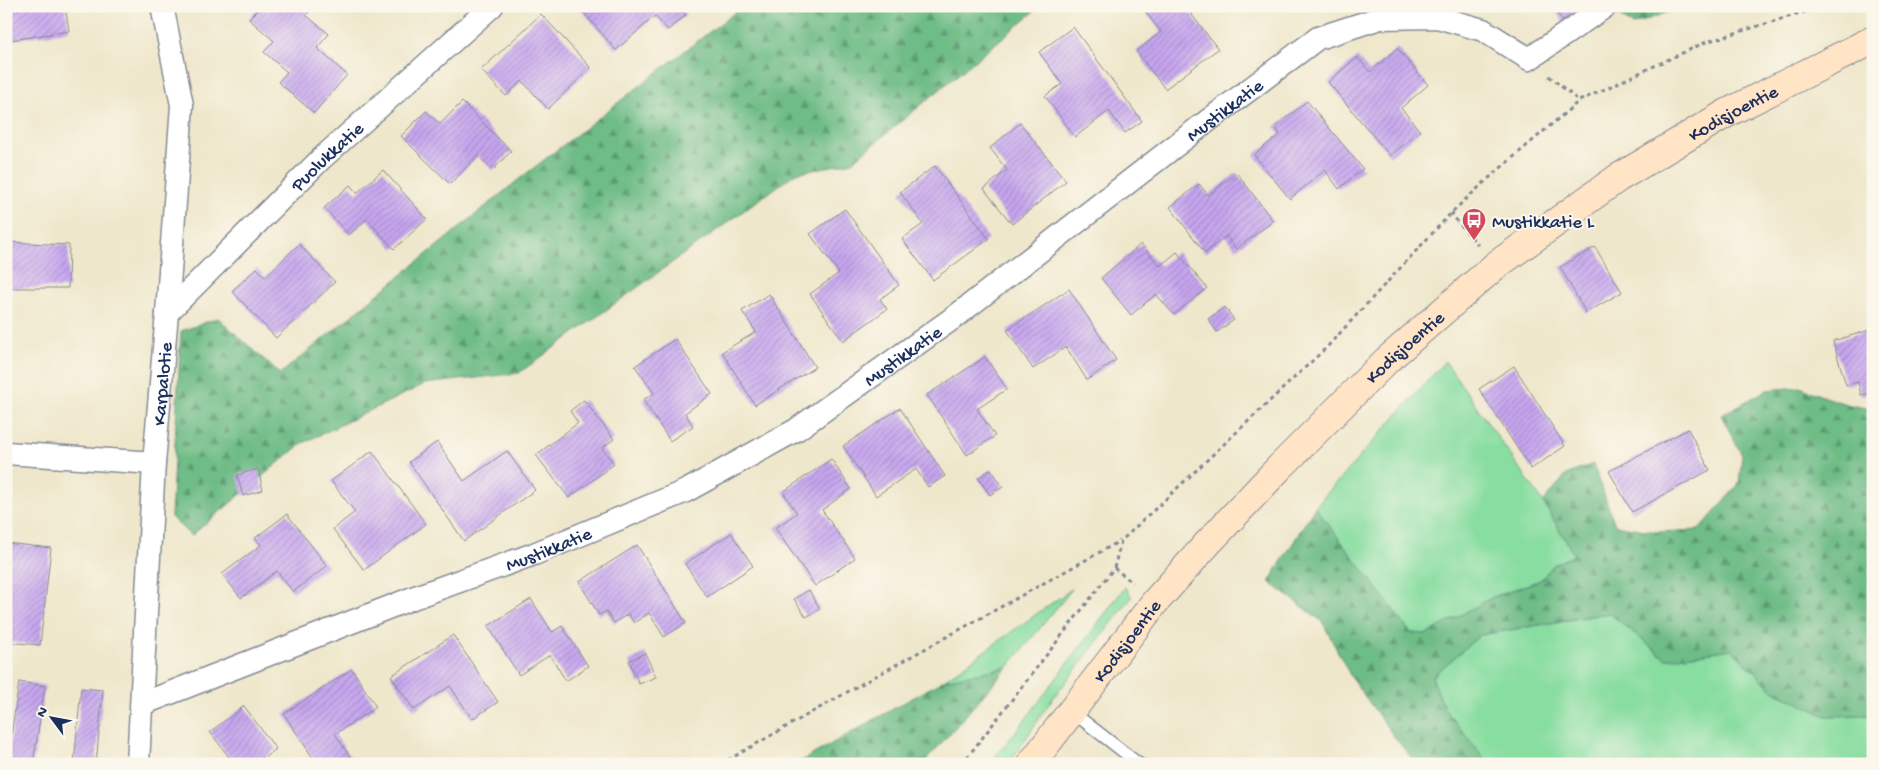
<svg xmlns="http://www.w3.org/2000/svg" width="1879" height="770" font-family="'Gochi Hand',sans-serif">
<style>
.green{fill:#88dda0;stroke:#52867f}
.forest{fill:url(#forest-firs);stroke:#447672}
.building{fill:url(#building-hatch)}
.lines{fill:none;stroke-linecap:round;stroke-linejoin:round}
.lane-casing{stroke:#858b94;stroke-width:14}
.street-casing{stroke:#858b94;stroke-width:25}
.secondary-casing{stroke:#858b94;stroke-width:30}
.path{stroke:#858b94;stroke-width:3;stroke-dasharray:4 4;stroke-linecap:butt}
.lane{stroke:#fff;stroke-width:11}
.street{stroke:#fff;stroke-width:22}
.secondary{stroke:#ffe4c6;stroke-width:28}
.labels{text-anchor:middle;stroke-width:4;stroke-linejoin:round;paint-order:stroke}
.street-label{font-size:19px;fill:#1b2f5e;stroke:#fbf7ec}
.poi-label{font-size:19px;fill:#1b2f5e;stroke:#fbf7ec;text-anchor:start}
</style>
<defs>
<pattern id="forest-firs" width="22" height="20" patternUnits="userSpaceOnUse" patternTransform="scale(1.25)"><rect width="22" height="20" fill="#6ebc86"/><path d="M5 1l3.5 6h-7zM16 11l3.5 6h-7z" fill="#5a9971"/></pattern>
<pattern id="building-hatch" width="6" height="6" patternUnits="userSpaceOnUse" patternTransform="scale(1.25)"><rect width="6" height="6" fill="#c7a6ef"/><path d="M-1 1l2-2M0 6l6-6M5 7l2-2" fill="none" stroke="#a188c5"/></pattern>
</defs>
<rect width="100%" height="100%" fill="#fbf7ec"/>
<filter id="ink" filterUnits="userSpaceOnUse"><feTurbulence type="fractalNoise" baseFrequency=".02" numOctaves="2"/><feDisplacementMap in="SourceGraphic" scale="10" xChannelSelector="R" yChannelSelector="G"/><feConvolveMatrix kernelMatrix="1 2 1 2 8 2 1 2 1" color-interpolation-filters="sRGB"/></filter>
<filter id="wash" filterUnits="userSpaceOnUse"><feTurbulence type="fractalNoise" baseFrequency=".0096" numOctaves="4" result="noise"/><feDisplacementMap in="SourceGraphic" scale="20" xChannelSelector="R" yChannelSelector="G"/><feGaussianBlur stdDeviation="1.12" result="paint"/><feColorMatrix in="noise" values="0 0 0 0 0 0 0 0 0 0 0 0 0 0 0 0 0 1.4 0 .05"/><feComposite in="paint" operator="in"/></filter>
<g filter="url(#wash)">
<rect width="100%" height="100%" fill="#efe7cb"/>
<path class="green" d="M1445 361 1543 502 1575 555 1553 565 1541 580 1493 597 1427 635 1411 634 1315 507Z
M1125 587 1132 597 1048 705 1009 764H989L1019 728Z
M1073 588 1008 667 944 680Z
M1609 613 1666 659 1731 649 1774 691 1826 716 1873 715V764H1489L1444 708 1432 677 1480 635Z"/>
<path class="forest" d="M743 6H1041L852 162 796 173 519 373 425 384 301 444 191 536 171 517 181 331 218 318 280 374 518 180Z
M1613 6H1685L1632 25 1609 8Z
M1800 387C1825 397 1845 406 1873 409V715L1826 716 1774 691 1731 649 1666 659 1609 613 1480 635 1432 677 1444 708 1489 764H1417L1395 738 1351 677 1322 621 1269 582 1315 507 1411 633 1427 634 1493 597 1541 580 1553 565 1574 555 1543 502 1566 475 1593 464 1615 525 1657 532 1699 530 1739 484 1742 455 1721 415 1767 390Z
M1008 667 923 764H796L944 680Z"/>
<g id="blocks">
<path class="building" d="M6 6H65L69 31 11 40Z
M260 6H314L306 15 329 34 317 48 347 75 314 113 278 82 287 72 264 52 274 41 249 19Z
M578 6H678L686 15 668 30 655 16 616 50Z
M1141 6H1185L1218 49 1165 89 1136 51 1161 32Z
M1552 6H1589L1565 24Z
M541 14 591 68 548 109 522 81 506 96 481 70Z
M1073 27 1142 121 1125 133 1109 111 1075 137 1045 96 1062 84 1039 52Z
M1397 48 1428 85 1401 108 1420 131 1390 156 1328 82 1357 57 1370 72Z
M1307 101 1363 169 1339 189 1325 170 1290 199 1254 155 1280 134 1275 127Z
M462 102 511 151 493 170 478 156 450 184 401 136 426 111 440 124Z
M1020 123 1066 181 1012 224 984 189 1007 170 990 148Z
M935 166 989 239 933 280 902 239 923 224 900 192Z
M383 170 427 219 394 249 367 219 349 235 324 208 350 185 357 193Z
M1237 173 1273 221 1236 249 1226 236 1205 253 1170 207 1199 184 1208 195Z
M845 209 899 285 880 299 887 309 843 341 810 294 839 273 810 234Z
M6 242 69 245 68 288H6Z
M299 244 335 282 276 338 232 291 257 268 265 277Z
M1141 244 1160 266 1177 252 1207 288 1174 315 1156 294 1131 315 1101 278Z
M1595 247 1622 292 1586 313 1560 267Z
M1069 289 1116 360 1087 380 1066 347 1033 369 1007 330Z
M769 294 815 367 755 405 722 352 756 332 742 311Z
M1225 307 1234 320 1217 332 1208 319Z
M1873 329V392L1861 395 1858 382 1846 385 1833 341Z
M675 339 712 394 685 413 693 426 670 441 643 400 654 393 635 366Z
M985 357 1007 389 977 409 995 436 967 455 927 395Z
M1514 366 1565 446 1531 469 1479 389Z
M584 400 614 439 602 448 614 464 569 498 536 455 578 423 570 411Z
M900 408 945 476 928 487 916 469 876 496 843 446Z
M1688 429 1710 470 1632 512 1609 471Z
M437 442 464 481 507 451 535 490 464 541 409 462Z
M372 451 426 524 364 570 333 529 355 512 331 481Z
M831 459 851 489 822 510 855 558 815 586 775 528 797 513 783 492Z
M258 469 263 490 243 496 237 475Z
M991 469 1003 487 990 495 978 478Z
M287 514 327 566 293 592 277 571 241 598 222 574 261 545 255 538Z
M731 533 753 566 707 597 685 564Z
M6 543 51 548 40 645 6 642Z
M637 545 686 623 664 637 649 613 634 623 628 614 614 623 606 611 599 615 579 582Z
M809 590 820 609 806 617 794 599Z
M531 599 552 632 562 626 588 666 566 681 550 655 519 675 488 626Z
M453 635 498 702 472 719 450 686 414 710 391 676Z
M645 653 656 677 639 684 629 661Z
M352 669 376 707 335 734 355 764H317L284 714Z
M19 682 45 686 33 764H7Z
M81 688 103 690 96 764H74Z
M244 706 276 749 260 761 262 764H220L229 757 210 732Z"/>
</g>
</g>
<g filter="url(#ink)">
<use href="#blocks" fill-opacity="0" stroke="#858b94" stroke-width="1"/>
<g class="lines">
<defs>
<path id="lane" d="M1071 711 1139 764"/>
<g id="street">
<path id="s1" d="M167 313 321 159 492 6"/>
<path d="M6 453 154 463"/>
<path id="s2" d="M142 704 418 596 534 554 686 491 796 430 956 316 1197 129 1318 38 1380 18 1437 17 1483 30 1529 59 1606 6"/>
<path id="s3" d="M138 764 154 463 167 313 182 105 162 6"/>
</g>
<g id="secondary">
<path id="s4" d="M1031 764 1155 602 1208 543 1279 468 1386 361 1495 266 1618 178 1727 113 1873 40"/>
</g>
</defs>
<use href="#lane" class="lane-casing"/>
<use href="#street" class="street-casing"/>
<use href="#secondary" class="secondary-casing"/>
<path class="path" d="M1549 76 1579 101
M1453 212 1452 215 1478 245
M1114 568 1133 583
M721 764 865 682 1120 541
M962 764 1114 568 1121 541 1326 348 1453 211 1489 178 1579 101 1706 42 1824 6"/>
<use href="#lane" class="lane"/>
<use href="#street" class="street"/>
<use href="#secondary" class="secondary"/>
</g>
</g>
<defs>
<symbol id="bus-pin" viewBox="-11 -11 22 30"><path d="M0 17L-7.5 6A9.5 9.5 0 1 1 7.5 6Z" fill="#d1495b" stroke="#fbf7ec"/><path d="M-5-6H5V4H4V6H2V4H-2V6H-4V4H-5ZM-3.5-4V0h7V-4ZM-3.5 1.2v1.5H-2V1.2ZM2 1.2v1.5H3.5V1.2Z" fill="#fff"/></symbol>
</defs>
<g fill-rule="evenodd">
<use href="#bus-pin" x="1460" y="206" width="28" height="38"/>
</g>
<g class="labels">
<g class="street-label">
<text dy="7" stroke="none"><textPath href="#s2" startOffset="1245">Mustikkatie</textPath></text>
<text dy="7" stroke="none"><textPath href="#s4" startOffset="966">Kodisjoentie</textPath></text>
<text dy="7" stroke="none"><textPath href="#s1" startOffset="224">Puolukkatie</textPath></text>
<text dy="7" stroke="none"><textPath href="#s4" startOffset="561">Kodisjoentie</textPath></text>
<text dy="7" stroke="none"><textPath href="#s2" startOffset="840">Mustikkatie</textPath></text>
<text dy="7" stroke="none"><textPath href="#s3" startOffset="381">Karpalotie</textPath></text>
<text dy="7" stroke="none"><textPath href="#s2" startOffset="435">Mustikkatie</textPath></text>
<text dy="7" stroke="none"><textPath href="#s4" startOffset="156">Kodisjoentie</textPath></text>
</g>
<g class="poi-label">
<text x="1492" y="227">Mustikkatie L</text>
</g>
</g>
<rect width="1879" height="770" fill="none" stroke="#fbf7ec" stroke-width="25"/>
<g transform="translate(52 718) rotate(302)" stroke="#fbf7ec" stroke-width="4" paint-order="stroke">
<path d="M0-4L9 19L0 12L-9 19Z" fill="#1b2f5e"/>
<text y="-8" font-size="14" font-weight="bold" text-anchor="middle" fill="#1b2f5e">N</text>
</g>
</svg>
